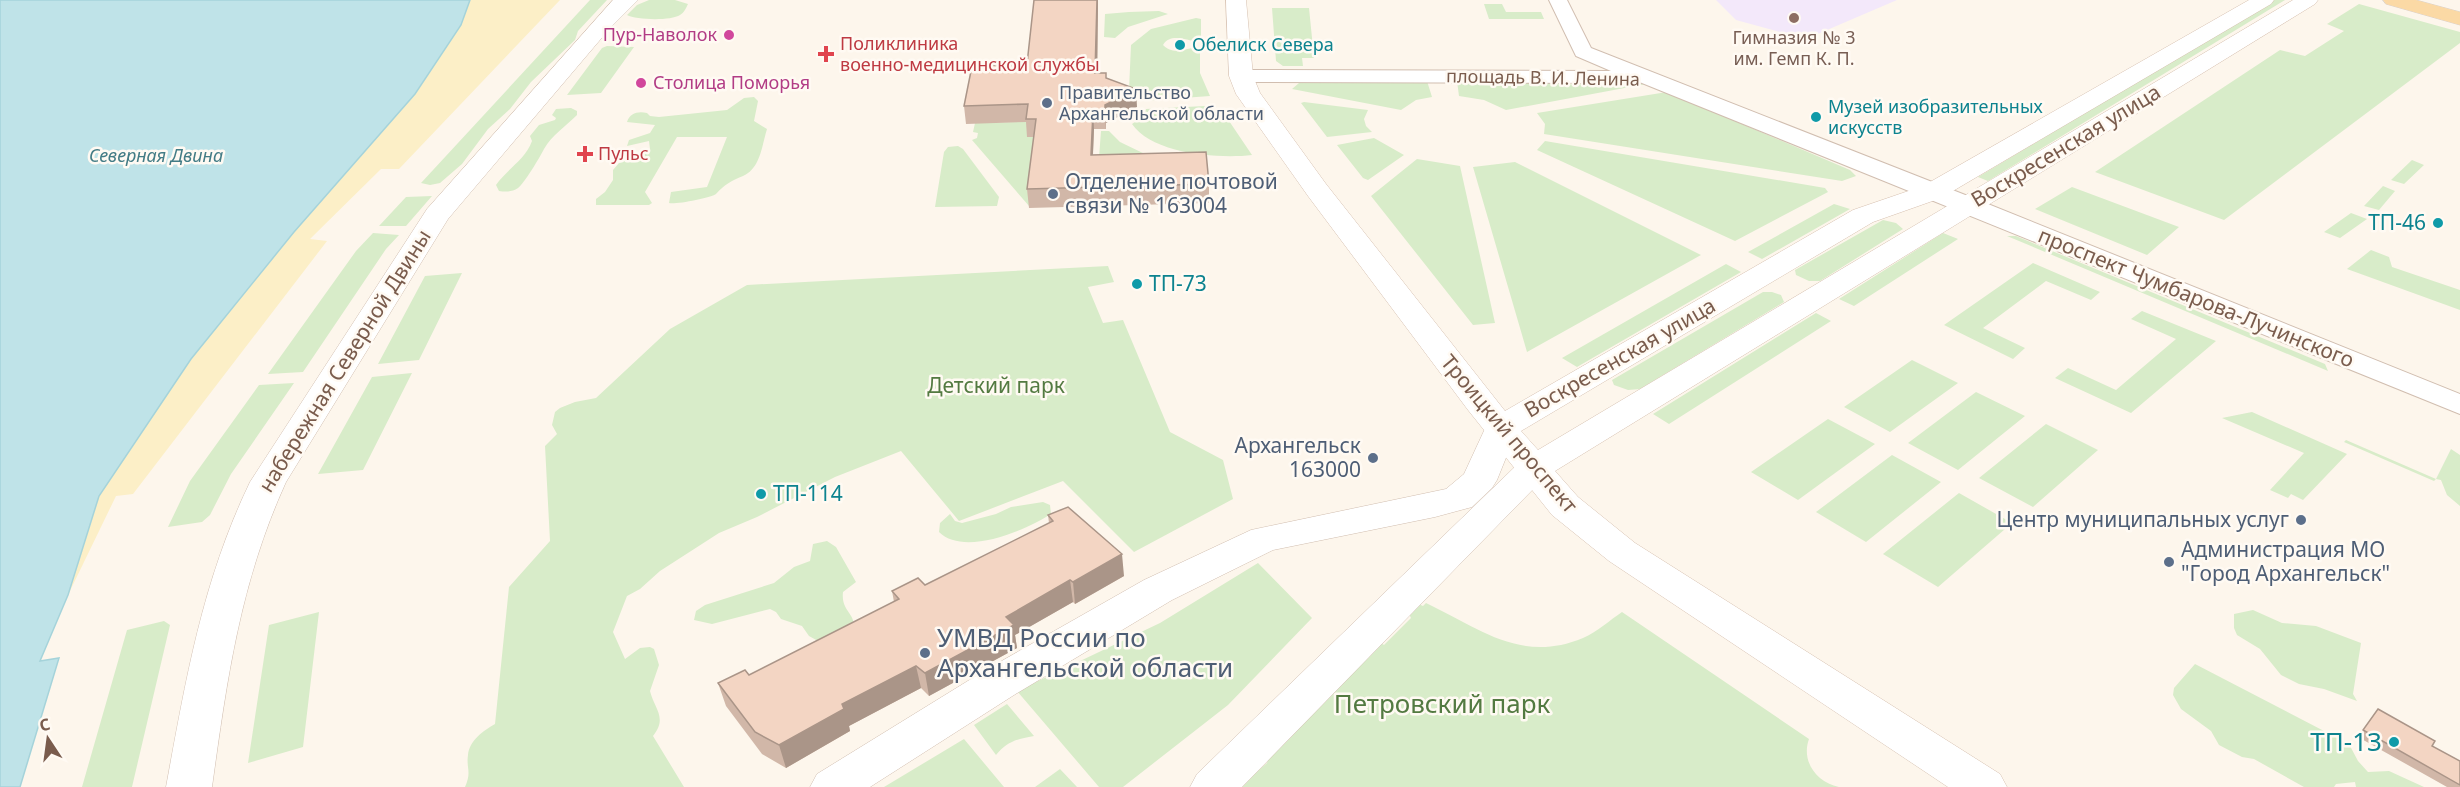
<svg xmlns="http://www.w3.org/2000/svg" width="2460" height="787" font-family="'Noto Sans',sans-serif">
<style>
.education{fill:#f3e8fa}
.green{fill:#d8ecc9}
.sand{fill:#fcefc7}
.water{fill:#bfe3e8;stroke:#a5d3da;stroke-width:1.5}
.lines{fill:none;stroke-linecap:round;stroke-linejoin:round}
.minor-casing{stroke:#d1beb0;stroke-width:2}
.tertiary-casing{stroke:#d1beb0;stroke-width:1}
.secondary-casing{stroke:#d6c0b0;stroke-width:1}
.primary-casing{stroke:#dad1cd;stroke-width:1}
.minor{fill:#fff;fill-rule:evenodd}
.tertiary{fill:#fff;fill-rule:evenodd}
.secondary{fill:#fff;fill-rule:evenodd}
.primary{fill:#fbd9a5;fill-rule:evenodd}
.wall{fill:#d1b7a8}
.shaded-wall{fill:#aa9588}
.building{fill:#f3d5c3;stroke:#aa9588;stroke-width:1.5}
.education-dot{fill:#8d6e63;stroke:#fffaf3;stroke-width:2}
.hotel-dot{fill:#d1479c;stroke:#fffaf3;stroke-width:2}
.culture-dot{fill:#0f9aa8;stroke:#fffaf3;stroke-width:2}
.health-dot{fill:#e0444e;stroke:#fffaf3;stroke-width:2}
.service-dot{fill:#5c6f8a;stroke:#fffaf3;stroke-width:2}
.labels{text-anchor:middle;stroke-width:5;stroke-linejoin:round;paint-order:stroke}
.far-hotel-label{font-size:18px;fill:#b23c85;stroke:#fffaf3;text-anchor:end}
.far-education-label{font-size:18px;fill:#785e54;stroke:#fffaf3}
.far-health-label{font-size:18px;fill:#be3a42;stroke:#fffaf3;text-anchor:start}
.far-culture-label{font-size:18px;fill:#0d838f;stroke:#fffaf3;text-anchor:start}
.far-street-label{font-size:18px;fill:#7a5c4d;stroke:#fffaf3}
.far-service-label{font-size:18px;fill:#4e5e75;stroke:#fffaf3;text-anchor:start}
.far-water-label{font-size:18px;font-style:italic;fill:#437c86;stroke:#fffaf3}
.street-label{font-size:21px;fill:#7a5c4d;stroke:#fffaf3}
.service-label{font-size:21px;fill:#4e5e75;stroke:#fffaf3;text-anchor:start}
.culture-label{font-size:21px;fill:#0d838f;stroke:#fffaf3;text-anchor:start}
.park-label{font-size:21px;fill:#537a41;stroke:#fffaf3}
.near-service-label{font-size:26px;fill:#4e5e75;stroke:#fffaf3;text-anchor:start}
.near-park-label{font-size:26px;fill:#537a41;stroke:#fffaf3}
.near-culture-label{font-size:26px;fill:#0d838f;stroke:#fffaf3;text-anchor:end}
</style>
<rect width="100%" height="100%" fill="#fdf6ec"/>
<path class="education" d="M1716 0H1897L1806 39 1736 20Z"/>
<path class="green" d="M590 0H607L578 31 575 40 531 82 510 109 488 129 462 164 440 183 430 185 421 183Z
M649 0H675L688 4C686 8 684 13 680 15 671 21 636 20 627 15L637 5Z
M2274 0H2285L1988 181 1978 177Z
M1484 4H1502L1506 12H1541L1544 19H1489Z
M2359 4 2460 32V43L2224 220 2095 172 2280 50 2305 56 2344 31 2327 24Z
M1272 8H1309L1314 58H1302L1303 66H1283L1276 61Z
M1129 12 1159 11 1168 14 1128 27 1115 38 1104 37 1105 14Z
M1196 18 1201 19V41C1189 43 1172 31 1163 45 1175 57 1187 46 1200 48V73L1210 96 1142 101 1129 90 1131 45 1151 29Z
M607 46 634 47 601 93 567 95 602 48Z
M1623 80 1646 84 1506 110 1484 100 1459 96 1457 81Z
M1312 81H1427L1432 97 1416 100 1401 110 1292 89 1299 83Z
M1667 92 1850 170 1856 176 1842 181 1544 134 1545 124 1537 113Z
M754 97 758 101 754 121 767 129C762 144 761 168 743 176 731 181 725 184 716 194 710 198 674 205 669 203L671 192 707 187 727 137H677L645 192 652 203 649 205H596V199L605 192 613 180V170L619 163 637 157 650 149 649 141 627 146 629 140 650 133 655 125 627 122C630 113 638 111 647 113L650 116 659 117 727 110 744 98Z
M1304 102 1368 110 1364 119 1366 126 1372 132 1327 137 1301 103Z
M1205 106 1213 111 1223 112 1252 155C1219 159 1152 154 1132 124L1145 115 1146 109Z
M571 108 577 111V115C566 126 552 135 544 149 540 157 524 184 518 188 512 192 506 192 499 191L496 185C507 169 525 160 532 141L530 136 539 125 555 120 556 118 552 115 556 109Z
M1052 121 1038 137 1029 206 972 140 977 138 978 133 973 132 975 123Z
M1101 131H1109L1120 142 1147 155 1098 171Z
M1374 138 1404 155 1368 180 1363 178 1337 145Z
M1545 141 1825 188 1828 192 1735 241 1537 150Z
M958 146 963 149 999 197 997 206 935 207 944 152 948 147Z
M1417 159 1460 166 1495 323 1473 325 1371 196Z
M2412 160 2424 165 2404 184 2391 180Z
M1515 162 1701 255 1527 352 1473 167Z
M2383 186 2395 191 2379 210 2364 206Z
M2072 187 2179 227 2147 255 2035 209Z
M432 196 406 226H379L406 197Z
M1834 204 1850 209 1762 259 1748 252Z
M2351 213 2367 219 2340 238 2324 232Z
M1883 220 1896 223 1903 229 1820 281H1809L1796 275 1795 270Z
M373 233 399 235 386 249 303 372 268 374 356 251Z
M1943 233 1958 239 1854 306 1839 299Z
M2007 236H2016L2325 364 2328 371Z
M2371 250 2389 257 2392 267 2460 290V310L2347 269Z
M2033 263 2100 292 2091 300 2046 281 1983 328 2025 348 2013 359 1944 325Z
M1726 264 1741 272 1577 367 1562 358Z
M1108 266 1114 282 1088 287 1103 323 1123 320 1170 432 1223 460 1233 499 1134 552 1063 481 959 521 901 451 835 477 757 517 719 533 660 571 640 589 627 596 613 632 625 659 640 648 650 647 654 649 659 665 650 691C654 708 668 718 653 736L684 787H465C472 772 466 768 468 755 469 741 484 730 495 724L509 587 550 541 545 446 557 434 552 425 555 412 560 408 575 402 596 398 670 329 747 285Z
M462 273 419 360 378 364 425 276Z
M1763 292H1772L1781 295 1784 302 1640 389 1628 390 1614 385 1612 380Z
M2142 311 2216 341 2131 413 2055 378 2068 368 2116 390 2176 339 2131 319Z
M1816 313 1831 321 1669 424 1653 414Z
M1912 360 1958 383 1890 432 1844 407Z
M412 373 363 470 318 474 372 377Z
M294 383 231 474 210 515 202 522 168 527 190 481 259 385Z
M1976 392 2025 416 1958 470 1908 443Z
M2252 412 2347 454 2303 500 2291 494 2288 498 2270 490 2304 453 2222 418Z
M1828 419 1875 444 1798 500 1751 472Z
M2046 424 2098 450 2033 507 1979 478Z
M2346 440 2436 479 2451 449 2460 455V506L2447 495 2441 480 2436 479 2434 481 2344 442Z
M1892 455 1941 482 1866 542 1816 512Z
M1959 493 2012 523 1938 587 1883 554Z
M1043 502 1050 505 1051 514C1026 530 964 557 939 532L940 523 950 514 955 521 962 523 996 514 1011 507Z
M827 541 836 547 856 582 843 592C841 610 853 612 854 625L818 641 809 636 802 626 781 619 776 612 770 609 712 624 694 620 696 611 705 605 774 583 794 567 810 561 813 544Z
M1258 563 1312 618 1228 705 1123 787H1099L1017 691 1160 623Z
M1416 603 1423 606 1426 603C1479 628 1521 664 1583 638 1597 632 1610 620 1622 612L1809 739C1801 761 1816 782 1839 787H1239L1267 763 1268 759 1381 643 1384 645 1411 618 1409 614Z
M2253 610 2282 623 2316 626 2361 643 2353 694 2357 701 2324 689 2299 684 2281 675 2260 649 2237 635 2234 628V614Z
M319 612 303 747 248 763 269 625Z
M164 621 170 625 132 787H82L127 630Z
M2195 664 2349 744 2358 761 2368 772 2389 771 2424 787H2356L2355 782 2336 784 2334 787H2304L2254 759 2242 757 2219 745 2211 731 2181 709 2173 695 2174 688Z
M1007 704 1034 736C1016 739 1007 742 996 755L974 725Z
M964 739 1004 787H884Z
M1060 769 1077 787H1035Z"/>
<path class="sand" d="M470 0H560L399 169H381L310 239 327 241 133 494 116 496 68 595 99 496 191 359 294 232 415 94 461 25Z"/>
<path class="water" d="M0 0H470L461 25 415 94 294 232 191 359 99 496 68 595 40 661 59 658 20 787H0Z"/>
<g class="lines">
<defs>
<path id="minor" d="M1549 0H1567L1591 48 1978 200 2460 394V414L1637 81 1629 83 1241 82 1234 80 1230 76 1234 72 1241 70 1611 71 1576 56Z"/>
<path id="tertiary" d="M613 0H638L611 27 448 219 286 482C240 583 227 679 212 787H166C186 679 202 582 250 482L427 209Z
M1501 417 1513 420 1518 428 1497 480 1492 488 1472 507 1435 517 1273 550 1172 600 1014 695 870 787H810L817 774 984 671 1144 580 1251 530 1446 489 1464 474 1489 420Z
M1534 456 1546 460 1552 468 1546 476 1242 787H1190L1197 774 1522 460Z"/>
<path id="secondary" d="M1226 0H1246L1253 76 1260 93 1326 184 1505 411 1853 210 1923 186 2249 0H2274L2271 4 1941 198 1873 222 1521 431 1538 450 2293 0H2318L2315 4 1555 471 1578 497 1635 543 2000 774 2007 787H1948L1609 561 1552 515 1468 410 1308 196 1236 94 1229 76Z"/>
<path id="primary" d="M2383 0H2416L2460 12V25L2386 4Z"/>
</defs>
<use href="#minor" class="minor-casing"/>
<use href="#tertiary" class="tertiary-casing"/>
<use href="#secondary" class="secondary-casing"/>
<use href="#primary" class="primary-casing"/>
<use href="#minor" class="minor"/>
<use href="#tertiary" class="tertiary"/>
<use href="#secondary" class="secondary"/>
<use href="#primary" class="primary"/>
</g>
<path class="wall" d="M1034 0H1098L1097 73 1106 78 1137 107 1106 123V129H1094L1093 155 1209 184V203L1029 208 1027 189 1034 137H1027L1026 122 966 124 964 106 1027 64Z
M1048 515 1124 576 1075 604 1073 602 1015 635 1017 648 929 696 921 688 849 726 850 731 786 768 762 754 726 706 718 683 749 675 894 602 892 591 925 585 1049 523Z
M2378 709 2432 746 2460 761V787H2447L2358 737Z"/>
<path class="shaded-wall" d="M1097 0H1098L1097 91 1095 73Z
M1136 89 1137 107 1106 123V129L1105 105Z
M1093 111 1094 129 1092 174 1091 155Z
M1122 554 1124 576 1075 604 1073 582Z
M1070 580 1073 602 1015 635 1017 648 929 696 925 673 1006 617Z
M916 666 921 688 849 726 850 731 786 768 779 745 842 704Z"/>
<path class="building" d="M1034 0H1097L1095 73H1106V78L1136 89 1105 105V111H1093L1091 155 1206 152 1209 184 1027 189 1036 119H1026L1028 104 964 106 972 66 1027 64Z
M1068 507 1122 554 1073 582 1070 580 1006 617 1014 625 925 673 916 666 842 704 844 709 779 745 755 732 718 683 745 670 749 675 899 599 892 591 918 578 925 585 1053 521 1048 515Z
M2378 709 2435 741 2432 746 2460 761V785L2363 730Z"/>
<circle class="education-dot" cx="1794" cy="18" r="6"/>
<g class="hotel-dot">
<circle cx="729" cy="35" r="6"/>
<circle cx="641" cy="83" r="6"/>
</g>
<g class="culture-dot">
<circle cx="1180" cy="45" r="6"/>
<circle cx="1816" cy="117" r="6"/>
<circle cx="2438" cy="223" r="6"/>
<circle cx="1137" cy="284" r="6"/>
<circle cx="761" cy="494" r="6"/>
<circle cx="2394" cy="742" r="6"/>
</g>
<g class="health-dot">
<path d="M823 45h6v6h6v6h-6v6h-6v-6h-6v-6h6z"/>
<path d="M582 145h6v6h6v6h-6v6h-6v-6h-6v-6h6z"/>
</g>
<g class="service-dot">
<circle cx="1047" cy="103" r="6"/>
<circle cx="1053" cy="194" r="6"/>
<circle cx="1373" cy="458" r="6"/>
<circle cx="2301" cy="520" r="6"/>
<circle cx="2169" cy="562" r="6"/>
<circle cx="925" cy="653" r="6"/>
</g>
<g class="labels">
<g class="far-hotel-label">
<text x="717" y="41">Пур-Наволок</text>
<text x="653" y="89" text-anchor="start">Столица Поморья</text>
</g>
<g class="far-education-label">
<text x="1794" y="44">Гимназия № 3<tspan x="1794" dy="21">им. Гемп К. П.</tspan></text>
</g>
<g class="far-health-label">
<text x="840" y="50">Поликлиника<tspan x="840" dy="21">военно-медицинской службы</tspan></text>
<text x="598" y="160">Пульс</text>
</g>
<g class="far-culture-label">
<text x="1192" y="51">Обелиск Севера</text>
<text x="1828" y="113">Музей изобразительных<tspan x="1828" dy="21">искусств</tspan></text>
</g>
<g class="far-street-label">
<text transform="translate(1543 78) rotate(1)" y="6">площадь В. И. Ленина</text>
</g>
<g class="far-service-label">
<text x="1059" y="99">Правительство<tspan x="1059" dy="21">Архангельской области</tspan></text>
</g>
<g class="far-water-label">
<text x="156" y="162">Северная Двина</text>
</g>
<g class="street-label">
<text transform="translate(2066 146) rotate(-31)" y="7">Воскресенская улица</text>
<text transform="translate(2196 298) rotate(22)" y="7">проспект Чумбарова-Лучинского</text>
<text transform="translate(1620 358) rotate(-30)" y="7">Воскресенская улица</text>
<text transform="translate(345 361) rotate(-58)" y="7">набережная Северной Двины</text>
<text transform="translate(1509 434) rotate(50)" y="7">Троицкий проспект</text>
</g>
<g class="service-label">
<text x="1065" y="189">Отделение почтовой<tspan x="1065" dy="24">связи № 163004</tspan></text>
<text x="1361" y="453" text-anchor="end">Архангельск<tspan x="1361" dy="24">163000</tspan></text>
<text x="2289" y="527" text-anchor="end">Центр муниципальных услуг</text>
<text x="2181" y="557">Администрация МО<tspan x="2181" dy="24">"Город Архангельск"</tspan></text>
</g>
<g class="culture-label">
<text x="2426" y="230" text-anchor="end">ТП-46</text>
<text x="1149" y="291">ТП-73</text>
<text x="773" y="501">ТП-114</text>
</g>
<g class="park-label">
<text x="996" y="393">Детский парк</text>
</g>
<g class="near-service-label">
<text x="937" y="647">УМВД России по<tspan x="937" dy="30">Архангельской области</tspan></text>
</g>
<g class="near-park-label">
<text x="1442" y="713">Петровский парк</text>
</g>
<g class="near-culture-label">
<text x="2382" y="751">ТП-13</text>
</g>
</g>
<g transform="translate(48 739) rotate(347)" stroke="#fffaf3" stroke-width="4.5" paint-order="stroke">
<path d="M0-4.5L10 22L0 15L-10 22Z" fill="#7a5c4d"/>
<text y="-9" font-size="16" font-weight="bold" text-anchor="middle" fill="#7a5c4d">С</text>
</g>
</svg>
